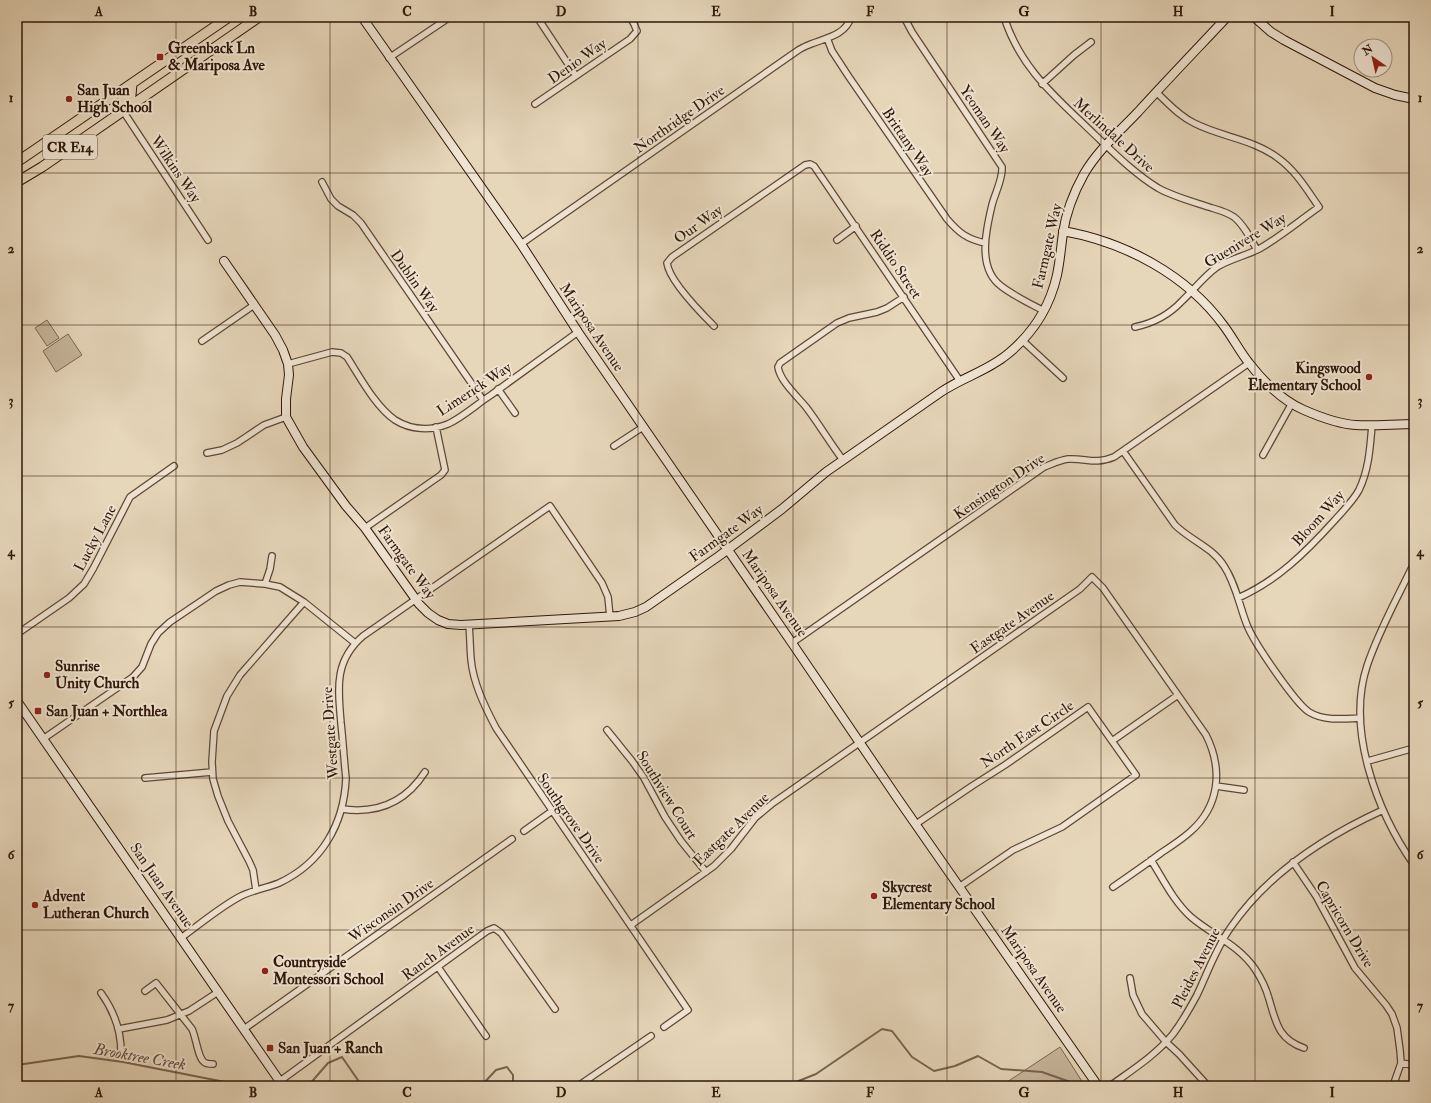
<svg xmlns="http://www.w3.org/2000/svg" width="1431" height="1103" font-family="'IM FELL Double Pica',serif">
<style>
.green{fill:#c7b69c;stroke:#7b6652}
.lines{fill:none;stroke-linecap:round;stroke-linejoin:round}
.stream{stroke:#78634e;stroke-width:2}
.street-casing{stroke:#5d4734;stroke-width:8}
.secondary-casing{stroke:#2f1708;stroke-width:10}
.primary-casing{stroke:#2f1708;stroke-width:11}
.street{stroke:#efe4d2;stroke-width:5.5}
.secondary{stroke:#efe4d2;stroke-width:8}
.primary{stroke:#e6d6ba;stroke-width:9}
.grid{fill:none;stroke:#2f1708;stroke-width:1;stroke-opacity:0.55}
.poi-dot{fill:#8f2418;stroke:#efe4d2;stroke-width:1.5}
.labels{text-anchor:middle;stroke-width:4;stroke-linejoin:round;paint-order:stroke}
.shield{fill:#efe4d2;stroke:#695445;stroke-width:1}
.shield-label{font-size:14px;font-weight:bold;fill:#2f1708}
.poi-label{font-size:15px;font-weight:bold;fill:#2f1708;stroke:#efe4d2;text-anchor:start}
.street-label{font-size:15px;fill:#2f1708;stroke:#efe4d2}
.water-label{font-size:16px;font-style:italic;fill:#5f4937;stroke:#efe4d2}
.neatline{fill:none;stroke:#2f1708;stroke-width:1.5}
.grid-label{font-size:13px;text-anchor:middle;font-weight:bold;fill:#2f1708}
</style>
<rect width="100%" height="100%" fill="#e6d6ba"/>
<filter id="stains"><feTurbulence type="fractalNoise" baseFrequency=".005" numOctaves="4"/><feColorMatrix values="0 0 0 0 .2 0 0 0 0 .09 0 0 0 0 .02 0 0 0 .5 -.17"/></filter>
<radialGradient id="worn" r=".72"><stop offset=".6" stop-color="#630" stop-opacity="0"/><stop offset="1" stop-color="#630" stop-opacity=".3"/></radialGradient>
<path class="green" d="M47 320 59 338 47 346 35 328Z
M68 334 82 355 56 372 43 351Z
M1060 1047 1085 1086H1001Z"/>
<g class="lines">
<path class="stream" d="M17 1065 79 1056 123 1062 225 1082H254L257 1086
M308 1086 328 1063 342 1057 362 1086
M481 1086 496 1070 507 1067 513 1075V1086
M786 1086 816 1074 882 1029 892 1031 912 1057 934 1071 955 1066 978 1056 1001 1069 1042 1072 1076 1084"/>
<defs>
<path id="street" d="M537 17 576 76
M904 17 912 32 1002 167C1003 179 995 193 992 205 986 230 977 268 1001 286 1014 296 1029 303 1044 311
M1004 17C1021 70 1057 98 1095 135 1115 154 1135 174 1158 188 1174 197 1194 202 1212 208 1219 210 1228 213 1234 217 1244 225 1251 239 1257 250
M827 38 832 51 849 77 947 219C959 233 967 239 985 243
M389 58 450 17
M1042 84 1074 55 1091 42
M535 104 630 39 637 31 634 24 630 17
M123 111 208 240
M322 182 331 199 338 206 353 215 361 223 483 400
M837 240 856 226
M521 244 797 51C801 48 806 46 811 44 826 38 846 35 851 17
M714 326C701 313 669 280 667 263L672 257 805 165 810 164 814 166 960 381
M1135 327C1154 323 1169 315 1182 301 1194 290 1203 277 1217 267 1230 259 1245 256 1259 249 1280 237 1299 221 1319 207 1307 190 1296 171 1278 158 1253 139 1221 137 1194 123 1179 116 1168 103 1156 92
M202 341 254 305
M1023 341 1063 378
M288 364 332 352 341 353 347 357C360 377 375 406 395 420 411 430 430 431 448 424 463 417 477 404 491 395 520 374 549 353 578 332
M498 389 515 413
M614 446 643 427
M1123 451 1175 525C1190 540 1212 547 1224 566 1236 584 1239 605 1247 625 1253 641 1295 703 1309 712 1323 721 1344 719 1360 718
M207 453 222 450 237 443 264 425 286 417
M1263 455 1292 403
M843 460C830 443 819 424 806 407 797 396 780 381 778 367L780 363 837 323 849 318 877 312 887 308 904 297
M365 528 441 475 445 470 436 427
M1414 563C1398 597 1379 630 1367 666 1346 730 1377 812 1414 865
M265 584 270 569 272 556
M1238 598C1277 581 1306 552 1334 521 1343 511 1353 501 1359 490 1369 469 1370 448 1372 425
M469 625C470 636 470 647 471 659 473 683 485 707 496 728L688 1010 664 1027
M17 634 69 598 84 584 93 569 130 497 174 466
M792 643 1044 467C1052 464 1060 460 1068 459 1087 458 1094 465 1114 457L1249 363
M607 730 632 761 644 778 665 817 681 841 706 872
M43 739 133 677 142 667 151 644 158 633 170 622 216 591 229 585 240 582 265 584 280 587 304 602 355 643
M1112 741 1178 695
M1368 761 1414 748
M145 778 212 772
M1216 786 1244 790
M342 809C377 814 405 803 425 772
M916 824 972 786 1005 765 1088 707 1136 775 1062 827 1013 850 959 887
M524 831 552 811
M1151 860C1163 879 1174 902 1191 917 1212 935 1239 945 1255 969 1261 978 1266 988 1269 999 1276 1022 1278 1039 1304 1048
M1293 862 1316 896 1355 968 1386 1005 1392 1014 1397 1028 1400 1050 1401 1063 1393 1086
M256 890 253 870 249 861 228 821 218 796 213 779 212 762 214 731 227 696 240 675 304 602
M631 925 714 866 731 849 755 818 773 803 1080 589 1092 577 1103 588 1206 735C1223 769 1220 806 1190 832 1181 840 1170 847 1161 853 1145 865 1129 876 1113 887
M181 938C200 924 220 907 241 896 253 890 267 888 279 883 322 863 344 824 346 778 344 760 343 741 341 723 338 688 334 661 363 636L550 506 602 583 608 597 610 617
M438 967 486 1036
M1130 978 1133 995 1142 1014 1166 1042 1179 1054 1208 1086
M145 991 156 983 192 1029C196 1037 198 1058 204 1062 206 1064 210 1064 213 1064
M101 993C114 1011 121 1029 121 1052
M119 1029 167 1020 189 1011 218 992
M244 1029 512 839
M1401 1063 1414 1065
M280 1081 487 931 494 928 501 933 555 1009
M578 1086 651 1036
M1110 1086C1132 1070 1156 1055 1173 1034 1182 1022 1190 1008 1197 995 1208 972 1216 948 1231 927 1268 873 1324 837 1383 810"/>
<path id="secondary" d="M362 17 521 244 578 332 792 643 898 799 1098 1086
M1254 17 1271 32 1284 40 1375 88 1395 95 1414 99
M1063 231C1125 242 1187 275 1224 326 1233 338 1240 352 1249 363 1263 381 1283 401 1304 410 1320 417 1339 424 1356 425 1375 426 1395 424 1414 424
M224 261 275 335 283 350 288 364 289 375 286 399V417L303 447 346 506 365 528 419 604 428 613 438 620 448 624 461 625 619 616 635 612 646 607 719 556 782 509 826 472 941 392C963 377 988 371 1009 353 1033 333 1050 306 1057 275 1060 261 1061 247 1063 233 1066 212 1074 192 1084 174 1098 150 1119 132 1138 112 1167 80 1197 49 1227 17
M17 701 283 1086"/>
<path id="primary" d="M123 111 122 101 131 95 132 84
M17 162 229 17
M17 182 42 167 259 17"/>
</defs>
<use href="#street" class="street-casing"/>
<use href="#secondary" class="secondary-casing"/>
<use href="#primary" class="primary-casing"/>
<use href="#street" class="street"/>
<use href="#secondary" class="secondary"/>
<use href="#primary" class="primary"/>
</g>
<path class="grid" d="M176 17V1086M330 17V1086M484 17V1086M638 17V1086M793 17V1086M947 17V1086M1101 17V1086M1255 17V1086M17 173H1414M17 325H1414M17 476H1414M17 627H1414M17 778H1414M17 930H1414"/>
<g class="poi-dot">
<rect x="156" y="53" width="8" height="8" rx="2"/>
<circle cx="69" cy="99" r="4"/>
<circle cx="1369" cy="377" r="4"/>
<circle cx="47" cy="675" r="4"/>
<rect x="34" y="707" width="8" height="8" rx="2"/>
<circle cx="874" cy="896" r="4"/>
<circle cx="35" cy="905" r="4"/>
<circle cx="265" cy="971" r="4"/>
<rect x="266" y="1044" width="8" height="8" rx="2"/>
</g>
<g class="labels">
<rect class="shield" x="43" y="135" width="54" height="24" rx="3"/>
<g class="shield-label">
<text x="70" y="152">CR E14</text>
</g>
<g class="poi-label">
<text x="168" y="53">Greenback Ln<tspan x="168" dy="17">&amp; Mariposa Ave</tspan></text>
<text x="77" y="95">San Juan<tspan x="77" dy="17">High School</tspan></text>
<text x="1361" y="373" text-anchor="end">Kingswood<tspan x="1361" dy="17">Elementary School</tspan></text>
<text x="55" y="671">Sunrise<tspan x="55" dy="17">Unity Church</tspan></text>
<text x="46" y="716">San Juan + Northlea</text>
<text x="882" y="892">Skycrest<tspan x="882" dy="17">Elementary School</tspan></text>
<text x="43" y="901">Advent<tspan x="43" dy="17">Lutheran Church</tspan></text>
<text x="273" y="967">Countryside<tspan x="273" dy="17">Montessori School</tspan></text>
<text x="278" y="1053">San Juan + Ranch</text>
</g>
<g class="street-label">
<text transform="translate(577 61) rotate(-35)" y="5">Denio Way</text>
<text transform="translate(679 119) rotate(-35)" y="5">Northridge Drive</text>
<text transform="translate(985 119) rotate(56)" y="5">Yeoman Way</text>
<text transform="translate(1114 135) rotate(42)" y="5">Merlindale Drive</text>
<text transform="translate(908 142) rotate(56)" y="5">Brittany Way</text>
<text transform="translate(176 169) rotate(56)" y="5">Wilkins Way</text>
<text transform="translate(698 224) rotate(-35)" y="5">Our Way</text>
<text transform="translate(1245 240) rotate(-31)" y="5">Guenivere Way</text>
<text transform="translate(1047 246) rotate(-77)" y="5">Farmgate Way</text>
<text transform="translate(896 264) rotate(56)" y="5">Riddio Street</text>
<text transform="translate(415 281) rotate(55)" y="5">Dublin Way</text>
<text transform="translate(592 327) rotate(56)" y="5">Mariposa Avenue</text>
<text transform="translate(474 389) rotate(-33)" y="5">Limerick Way</text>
<text transform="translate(999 486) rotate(-34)" y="5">Kensington Drive</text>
<text transform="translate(1318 518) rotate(-48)" y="5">Bloom Way</text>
<text transform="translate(726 533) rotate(-36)" y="5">Farmgate Way</text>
<text transform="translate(95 538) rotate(-62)" y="5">Lucky Lane</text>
<text transform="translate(407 562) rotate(54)" y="5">Farmgate Way</text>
<text transform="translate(775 593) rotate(55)" y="5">Mariposa Avenue</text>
<text transform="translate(1012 622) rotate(-35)" y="5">Eastgate Avenue</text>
<text transform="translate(330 733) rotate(-94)" y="5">Westgate Drive</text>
<text transform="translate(1027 734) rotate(-34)" y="5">North East Circle</text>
<text transform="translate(667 795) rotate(58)" y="5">Southview Court</text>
<text transform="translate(571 818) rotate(55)" y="5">Southgrove Drive</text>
<text transform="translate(731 829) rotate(-44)" y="5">Eastgate Avenue</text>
<text transform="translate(162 885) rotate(55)" y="5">San Juan Avenue</text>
<text transform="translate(391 910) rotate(-35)" y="5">Wisconsin Drive</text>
<text transform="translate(1345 924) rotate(59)" y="5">Capricorn Drive</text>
<text transform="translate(438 952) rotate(-36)" y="5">Ranch Avenue</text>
<text transform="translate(1196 968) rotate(-63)" y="5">Pleides Avenue</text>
<text transform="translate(1034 969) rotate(55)" y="5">Mariposa Avenue</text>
</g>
<g class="water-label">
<text transform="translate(140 1056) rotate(10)" y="6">Brooktree Creek</text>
</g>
</g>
<rect width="1431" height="1103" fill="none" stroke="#e6d6ba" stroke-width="44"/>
<g transform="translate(1373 58) rotate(326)"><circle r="19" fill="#efe4d2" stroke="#a29281"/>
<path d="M0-3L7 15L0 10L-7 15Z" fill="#8f2418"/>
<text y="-6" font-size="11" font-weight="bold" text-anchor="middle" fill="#2f1708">N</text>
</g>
<rect x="22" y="22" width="1387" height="1059" class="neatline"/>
<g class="grid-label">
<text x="99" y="16">A</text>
<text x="253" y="16">B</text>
<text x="407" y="16">C</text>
<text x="561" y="16">D</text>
<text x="716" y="16">E</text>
<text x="870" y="16">F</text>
<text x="1024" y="16">G</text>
<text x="1178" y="16">H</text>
<text x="1332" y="16">I</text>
<text x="11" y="102">1</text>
<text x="1420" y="102">1</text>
<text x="11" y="253">2</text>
<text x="1420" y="253">2</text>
<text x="11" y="405">3</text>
<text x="1420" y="405">3</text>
<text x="11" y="556">4</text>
<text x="1420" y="556">4</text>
<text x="11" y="707">5</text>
<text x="1420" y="707">5</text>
<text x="11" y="859">6</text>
<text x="1420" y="859">6</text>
<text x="11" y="1010">7</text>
<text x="1420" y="1010">7</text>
<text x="99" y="1097">A</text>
<text x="253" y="1097">B</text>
<text x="407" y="1097">C</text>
<text x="561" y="1097">D</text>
<text x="716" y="1097">E</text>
<text x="870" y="1097">F</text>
<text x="1024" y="1097">G</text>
<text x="1178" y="1097">H</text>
<text x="1332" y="1097">I</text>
</g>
<rect width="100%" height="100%" filter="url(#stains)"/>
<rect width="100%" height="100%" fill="url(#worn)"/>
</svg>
